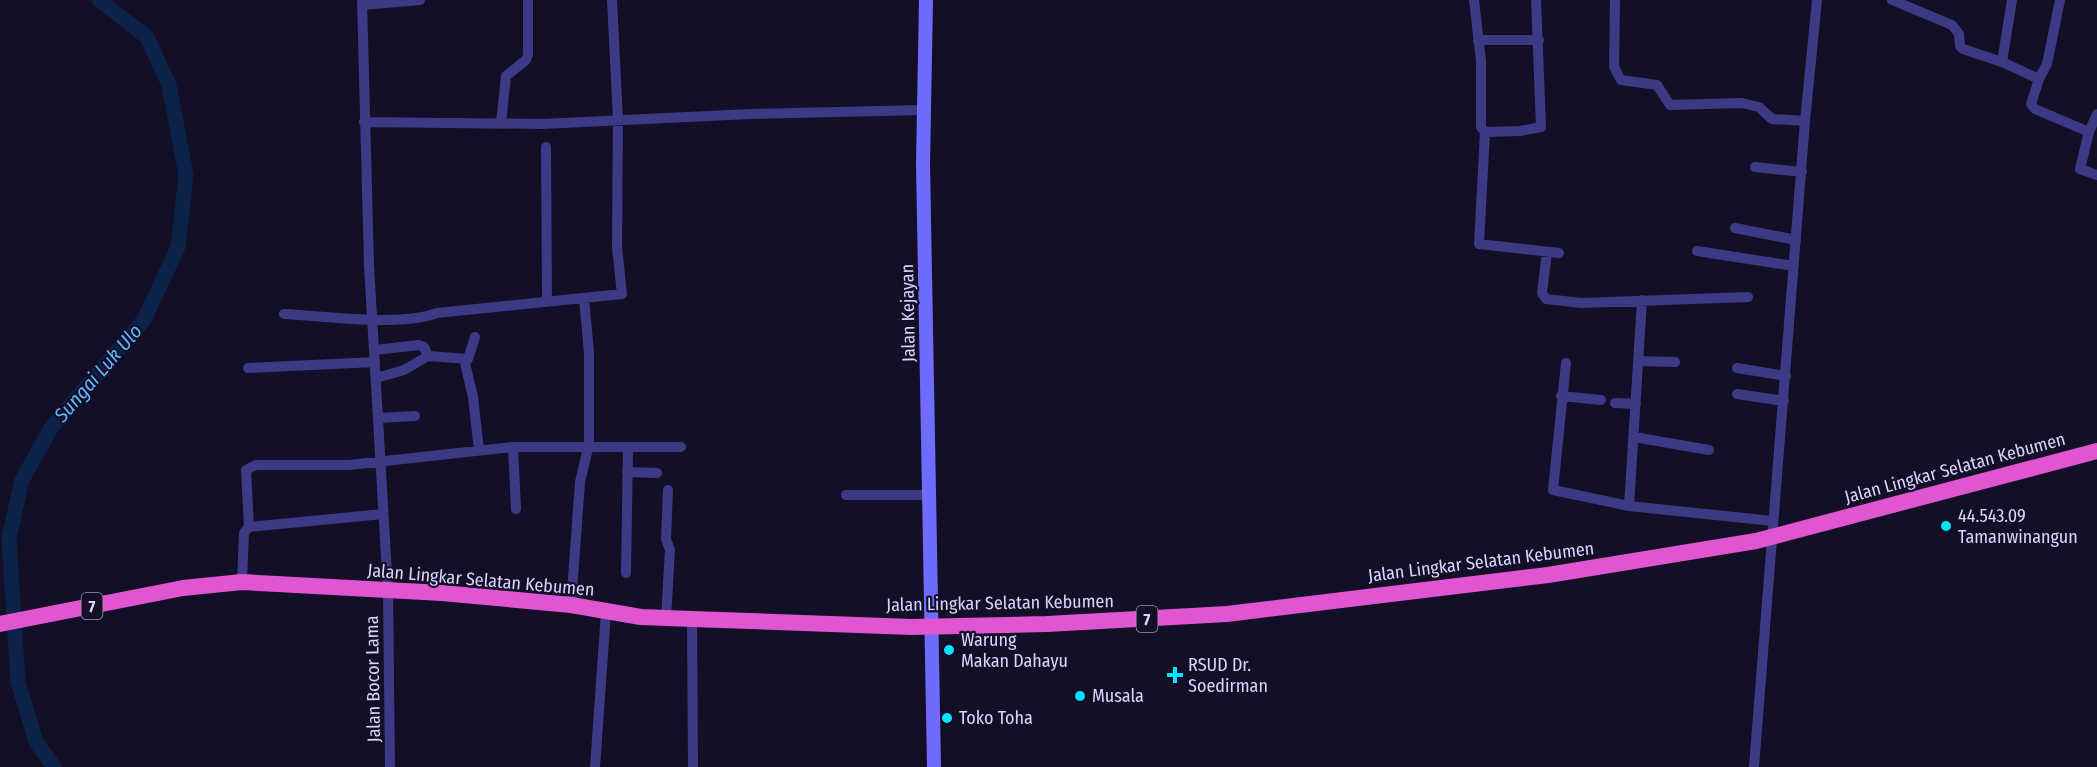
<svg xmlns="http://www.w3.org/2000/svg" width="2097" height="767" font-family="'Fira Sans Condensed',sans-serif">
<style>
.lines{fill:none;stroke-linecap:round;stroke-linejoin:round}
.river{stroke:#0c2248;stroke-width:15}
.minor{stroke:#3d3a85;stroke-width:10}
.secondary{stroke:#6f6bff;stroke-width:14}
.trunk{stroke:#e055d1;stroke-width:16}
.poi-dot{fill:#00e5ff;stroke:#130f26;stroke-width:2}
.labels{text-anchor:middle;stroke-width:4.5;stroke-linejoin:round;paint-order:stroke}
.shield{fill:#130f26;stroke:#9e99be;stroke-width:1.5}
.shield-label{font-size:16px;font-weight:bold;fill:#d9d4ff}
.street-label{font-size:18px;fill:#d9d4ff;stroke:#130f26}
.poi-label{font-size:18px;fill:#d9d4ff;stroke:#130f26;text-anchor:start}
.water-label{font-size:20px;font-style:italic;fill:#62b6ff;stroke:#130f26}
</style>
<rect width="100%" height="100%" fill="#130f26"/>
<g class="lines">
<path class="river" d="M54 767 36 742 18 682 9 538 22 480 51 428 144 320 178 247 186 175 169 85 147 37 99 0"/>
<path class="minor" d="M362 0 369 265 388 591 390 767
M1474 0 1481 61V127L1485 132 1479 244 1559 253
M1615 0 1614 67 1621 80 1657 85 1670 105 1742 103 1759 107 1772 119 1805 121
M1892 0 1952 25 1959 34 1960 46 1963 49 2002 62
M2012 0 2002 62 2039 79 2031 104 2035 109 2089 132 2080 169 2097 175
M362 5 420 0
M1478 40H1539
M2039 79 2047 64 2060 0
M364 122 542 124 750 114 924 110
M501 123 506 76 526 60 528 55V0
M1485 132 1520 131 1541 127 1536 0
M2089 132 2097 114
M546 147 547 302
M1755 167 1802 172
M1735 228 1796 240
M1697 251 1794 266
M1547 252 1542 293 1546 299 1581 303 1748 297
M284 314C325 316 400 327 437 313L622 294 617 247 618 120 612 0
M375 350 419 345 424 347 428 356
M464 359 473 397 479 450
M1640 361 1675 362
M1566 363 1553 490 1629 506 1773 521
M248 368 375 362
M1737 368 1786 376
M376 378 404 370 428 356 468 359 475 337
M1737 394 1784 401
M1561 396 1601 400
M1615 403 1636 404
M378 418 415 416
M1634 437 1709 450
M513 447 516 509
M627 472 657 473
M846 495H929
M1629 506 1642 300
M383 514 249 527 246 470 256 465H349L513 447H681
M626 573 628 447
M242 582 244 533 249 527
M571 605 580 482 589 444V353L584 298
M666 618 670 550 666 539 668 490
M692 619 693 767
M595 767 606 612
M1754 767 1805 121 1817 0"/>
<path class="secondary" d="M926 0 923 164 934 767"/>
<path class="trunk" d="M0 624 183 588 242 582 442 593 571 605 641 617 692 619 912 627 1047 624 1227 614 1548 575 1756 541 2097 451"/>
</g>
<g class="poi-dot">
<circle cx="1946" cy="526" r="6"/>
<circle cx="949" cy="650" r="6"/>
<path d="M1172 666h6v6h6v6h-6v6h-6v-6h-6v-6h6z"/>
<circle cx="1080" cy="696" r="6"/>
<circle cx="947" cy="718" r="6"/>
</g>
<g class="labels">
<g class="shield">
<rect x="81.5" y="593" width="21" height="26" rx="4.5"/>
<rect x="1136.5" y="606" width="21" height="26" rx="4.5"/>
</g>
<g class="shield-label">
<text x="92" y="612">7</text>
<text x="1147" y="625">7</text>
</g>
<g class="street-label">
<text transform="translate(908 313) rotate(-91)" y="6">Jalan Kejayan</text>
<text transform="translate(1955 468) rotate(-15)" y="6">Jalan Lingkar Selatan Kebumen</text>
<text transform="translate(1481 562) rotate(-7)" y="6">Jalan Lingkar Selatan Kebumen</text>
<text transform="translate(481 580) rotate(5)" y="6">Jalan Lingkar Selatan Kebumen</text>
<text transform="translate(1000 603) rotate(-1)" y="6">Jalan Lingkar Selatan Kebumen</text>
<text transform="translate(373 679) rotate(-91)" y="6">Jalan Bocor Lama</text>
</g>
<g class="poi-label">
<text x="1958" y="522">44.543.09<tspan x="1958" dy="21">Tamanwinangun</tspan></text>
<text x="961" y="646">Warung<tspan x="961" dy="21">Makan Dahayu</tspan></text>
<text x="1188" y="671">RSUD Dr.<tspan x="1188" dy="21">Soedirman</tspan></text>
<text x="1092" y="702">Musala</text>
<text x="959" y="724">Toko Toha</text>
</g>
<g class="water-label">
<text transform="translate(98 373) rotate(-49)" y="7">Sungai Luk Ulo</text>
</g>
</g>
</svg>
